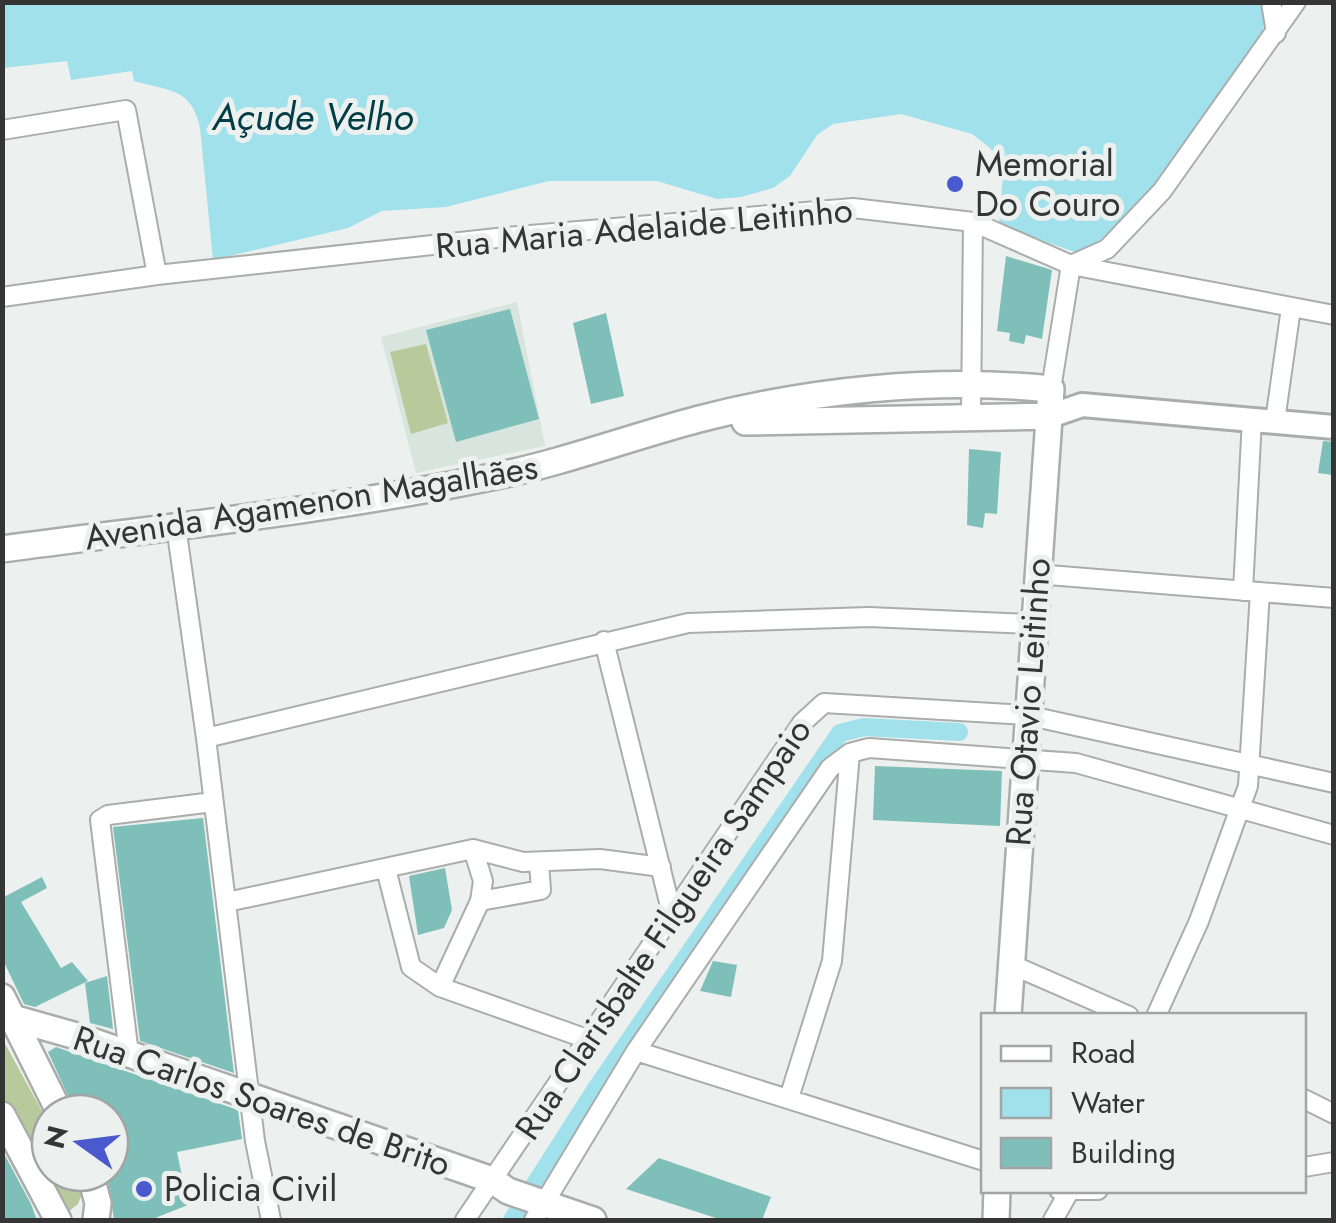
<svg xmlns="http://www.w3.org/2000/svg" width="1336" height="1223" font-family="Jost,sans-serif">
<style>
.built{fill:#d8e4de}
.green{fill:#b8ca9b}
.water{fill:#a0e1ec}
.lines{fill:none;stroke-linecap:round;stroke-linejoin:round}
.canal{stroke:#a0e1ec;stroke-width:18}
.building{fill:#7ebfb9}
.minor-casing{stroke:#aaadac;stroke-width:22}
.tertiary-casing{stroke:#aaadac;stroke-width:28}
.secondary-casing{stroke:#aaadac;stroke-width:30}
.minor{stroke:#fff;stroke-width:18}
.tertiary{stroke:#fff;stroke-width:22}
.secondary{stroke:#fff;stroke-width:25}
.poi-dot{fill:#4a59ce;stroke:#ecf0ee;stroke-width:4}
.labels{text-anchor:middle;stroke-width:10;stroke-linejoin:round;paint-order:stroke}
.poi-label{font-size:35px;fill:#343534;stroke:#ecf0ee;text-anchor:start}
.street-label{font-size:35px;fill:#343534;stroke:#ecf0ee}
.water-label{font-size:38px;font-style:italic;fill:#003d45;stroke:#ecf0ee}
</style>
<rect width="100%" height="100%" fill="#ecf0ee"/>
<path class="built" d="M517 302 545 446 416 473 381 337Z"/>
<path class="green" d="M426 344 448 423 411 434 390 352Z
M2 1038 50 1126V1173H75L84 1189 78 1204 68 1212 56 1210 3 1101Z"/>
<path class="water" d="M3 2H1264C1265 12 1265 24 1262 33 1257 49 1241 65 1232 78 1188 141 1145 211 1081 254L999 226 1003 173 1001 162 989 147 972 134 901 114 833 124 817 135 790 176 773 188 741 197 717 199 657 181H549L446 207 382 211 348 228 213 260 200 128C192 88 169 91 134 81L132 71 71 80 67 61 3 68Z"/>
<g class="lines">
<path class="canal" d="M512 1220 595 1090 840 733 864 727 959 732"/>
</g>
<path class="building" d="M1006 256 1052 270 1042 339 1026 335 1024 344 1009 341 1010 333 997 331Z
M510 309 539 419 456 442 426 330Z
M606 313 624 396 591 404 573 323Z
M1323 441 1334 442V475L1318 473Z
M969 449 1001 452 997 514 985 513 983 528 967 525Z
M875 766 1002 771 1000 826 873 820Z
M203 818 232 1058 234 1073 140 1041 113 827Z
M445 868 452 910 444 928 418 935 409 876Z
M42 877 47 888 21 902 61 968 72 962 88 981 35 1007 24 1004 2 958V898Z
M713 961 737 965 731 997 700 991Z
M107 976 113 1029 90 1023 85 983Z
M56 1047 238 1110 242 1139 177 1152 188 1205 150 1220H114L107 1173 110 1113H76L48 1052Z
M2 1150 31 1204 37 1220H2Z
M659 1158 771 1197 762 1220H722L626 1189Z"/>
<g class="lines">
<defs>
<path id="minor" d="M1271 2 1276 33
M2 130 126 110 157 275
M2 297 157 275 506 237 853 208 973 222 1071 265 1334 315
M1051 389 1071 265 1107 249 1162 191 1296 2
M971 417 973 222
M1275 421 1291 308
M176 526 206 738 688 623 869 617 1032 624
M1036 574 1334 598
M1243 591 1252 419
M604 641 671 910
M206 738 255 1141 271 1220
M386 869 411 967 440 987 587 1039
M480 901 541 890 539 863
M227 902 473 849 523 862 600 859 661 867
M1010 964 1129 1016
M440 987 480 901 483 881 473 849
M1156 1016 1199 921 1248 786 1260 592
M636 1051 984 1161
M129 1054 100 820 108 815 213 802
M789 1098 832 961 850 753
M1304 1099 1334 1114
M1304 1167 1334 1162
M1059 1190H1098
M465 1220 802 723 824 703 1026 715 1334 783
M534 1220 636 1051 830 768 850 753 869 748 1076 763 1334 835
M1053 1220 1070 1190"/>
<path id="tertiary" d="M1050 416 1082 405 1334 427"/>
<path id="secondary" d="M745 422 1050 416
M2 549C167 527 333 510 496 476 565 462 631 437 699 419 811 390 936 377 1051 389L1008 1016
M2 997 60 1113
M2 1015 80 1037 492 1180 508 1191 593 1220
M2 1115 58 1220
M90 1173 98 1203 96 1220
M996 1220 997 1190"/>
</defs>
<use href="#minor" class="minor-casing"/>
<use href="#tertiary" class="tertiary-casing"/>
<use href="#secondary" class="secondary-casing"/>
<use href="#minor" class="minor"/>
<use href="#tertiary" class="tertiary"/>
<use href="#secondary" class="secondary"/>
</g>
<g class="poi-dot">
<circle cx="955" cy="184" r="10"/>
<circle cx="144" cy="1189" r="10"/>
</g>
<g class="labels">
<g class="poi-label">
<text x="975" y="176">Memorial<tspan x="975" dy="40">Do Couro</tspan></text>
<text x="164" y="1201">Policia Civil</text>
</g>
<g class="street-label">
<text transform="translate(644 228) rotate(-5)" y="12">Rua Maria Adelaide Leitinho</text>
<text transform="translate(311 502) rotate(-9)" y="12">Avenida Agamenon Magalhães</text>
<text transform="translate(1028 702) rotate(-86)" y="12">Rua Otavio Leitinho</text>
<text transform="translate(663 929) rotate(-56)" y="12">Rua Clarisbalte Filgueira Sampaio</text>
<text transform="translate(262 1101) rotate(19)" y="12">Rua Carlos Soares de Brito</text>
</g>
<g class="water-label">
<text x="313" y="130">Açude Velho</text>
</g>
</g>
<rect width="1336" height="1223" fill="none" stroke="#343534" stroke-width="10"/>
<rect x="981" y="1013" width="325" height="180" fill="#ecf0ee" stroke="#a2a5a4" stroke-width="2.5"/>
<rect x="1001" y="1046" width="50" height="15" fill="#ffffff" stroke="#a2a5a4" stroke-width="2.5"/>
<text x="1071" y="1063" font-size="30" fill="#343534">Road</text>
<rect x="1001" y="1088" width="50" height="30" fill="#a0e1ec" stroke="#a2a5a4" stroke-width="2.5"/>
<text x="1071" y="1113" font-size="30" fill="#343534">Water</text>
<rect x="1001" y="1138" width="50" height="30" fill="#7ebfb9" stroke="#a2a5a4" stroke-width="2.5"/>
<text x="1071" y="1163" font-size="30" fill="#343534">Building</text>
<g transform="translate(80 1143) rotate(284)"><circle r="48" fill="#ecf0ee" stroke="#a2a5a4" stroke-width="2.5"/>
<path d="M0-8L18 38L0 25L-18 38Z" fill="#4a59ce"/>
<text y="-15" font-size="28" font-weight="bold" text-anchor="middle" fill="#343534">N</text>
</g>
</svg>
